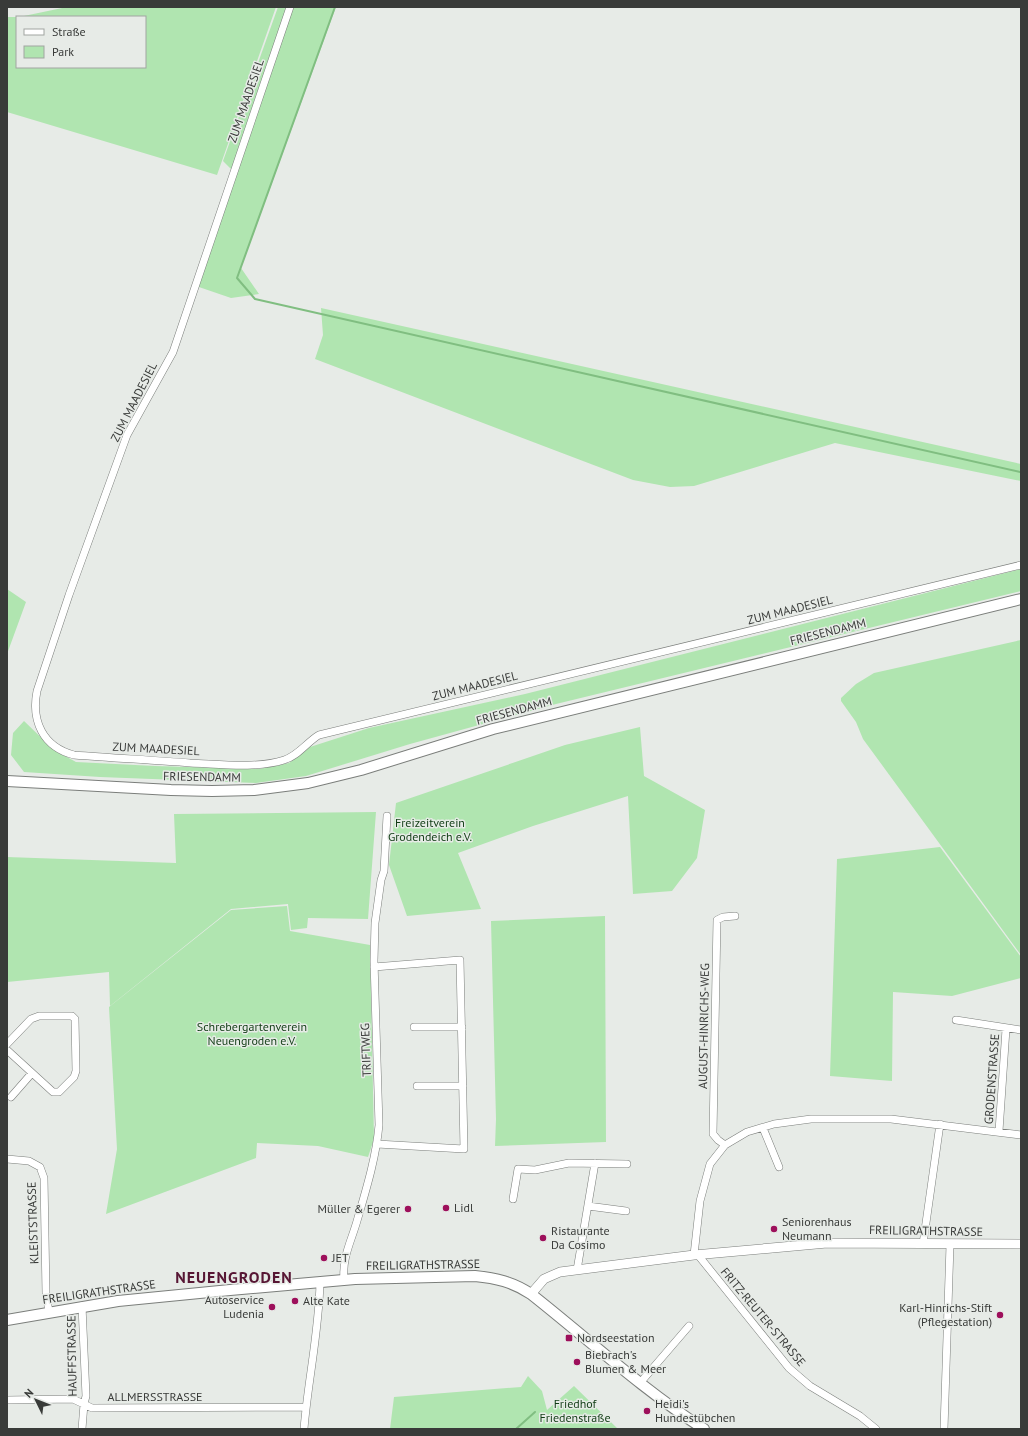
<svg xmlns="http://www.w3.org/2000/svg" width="1028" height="1436" font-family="'PT Sans',sans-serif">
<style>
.green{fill:#b0e5b0}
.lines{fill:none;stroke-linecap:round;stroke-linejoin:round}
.stream{stroke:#80be81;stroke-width:2}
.minor-casing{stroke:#7b7e7b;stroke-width:8}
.tertiary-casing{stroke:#7b7e7b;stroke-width:10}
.secondary-casing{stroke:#7b7e7b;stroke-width:12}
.minor{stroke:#fff;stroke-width:7}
.tertiary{stroke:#fff;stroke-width:9}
.secondary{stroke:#fff;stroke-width:10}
.poi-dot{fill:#9d0f5b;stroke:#e7ebe7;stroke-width:1.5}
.labels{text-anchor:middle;stroke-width:3;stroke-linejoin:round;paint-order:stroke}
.street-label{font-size:12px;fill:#393b39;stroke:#e7ebe7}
.park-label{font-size:12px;fill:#103c14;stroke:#e7ebe7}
.poi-label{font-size:12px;fill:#393b39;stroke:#e7ebe7;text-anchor:start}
.district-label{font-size:16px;font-weight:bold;letter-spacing:1px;fill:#571634;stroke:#e7ebe7}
</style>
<rect width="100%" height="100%" fill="#e7ebe7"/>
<path class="green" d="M67 7H276L217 175 7 112V17H17V67H145V17H19Z
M278 7H336L241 268 259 294 231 298 196 286 236 174 223 161Z
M321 308 1021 464V481L835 443 694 486 670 487 633 480 315 359 323 335Z
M1021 569V591L556 704 410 744 306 776 256 783 100 777 24 772 11 755 13 733 24 721 54 750 76 762 155 766 259 769 289 763 310 747 369 728 525 694Z
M7 589 26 602 7 654Z
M1021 640V955L863 739 856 722 841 701V698L856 684 874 673Z
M640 727 644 776 705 810 697 858 672 891 633 894 628 796 533 826 458 853 481 909 407 916 389 865 396 803 565 745Z
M376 812 368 919 308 918 307 928 291 930 288 904 231 909 110 1006 109 972 7 982V857L176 863 174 814Z
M940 847 1021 957V978L952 996 893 992 892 1081 830 1076 837 859Z
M287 906 290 931 370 945 374 1139 368 1157 318 1146 257 1143 256 1158 106 1214 117 1149 109 1007 231 910Z
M605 916 606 1142 495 1146 496 1119 491 921Z
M528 1376 542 1391 547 1410 574 1386 618 1429H390L394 1397 521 1387Z"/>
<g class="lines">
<path class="stream" d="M335 7 237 278 255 299 1020 472
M516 1429 535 1412"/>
<defs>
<path id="minor" d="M290 7 173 352 127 435 69 595 37 691C31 721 43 747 74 755 112 758 151 760 190 763 219 764 256 769 284 760 298 756 307 742 319 735L1021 565
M374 967 460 960 464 1149 377 1144
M956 1020 1021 1030
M414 1027H462
M7 1044 31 1019 39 1016H72L75 1019 76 1071 74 1077 59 1092H53L7 1050
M417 1086H463
M11 1097 32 1073
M763 1128 779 1167
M999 1131 1006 1029
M725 1145 718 1140 713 1134 717 920 723 917 735 916
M7 1159 29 1161 40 1167 44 1178 46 1293 49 1312
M513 1199 518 1169 535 1170 569 1163 627 1164
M588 1206 626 1211
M923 1244 940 1124
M694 1255 700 1201 710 1164 725 1145 747 1132 774 1124 811 1119H891L1021 1135
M698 1255 789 1368 810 1386 860 1416 876 1429
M577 1270 595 1163
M344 1280C342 1257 351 1242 357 1221 366 1190 376 1158 379 1125L374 961 375 923 381 880 384 871 387 816
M640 1383 689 1326
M7 1400 73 1399 92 1408 306 1407
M82 1429 84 1404 86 1396 82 1306
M304 1429C308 1380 319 1332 320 1282
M944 1429 950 1245"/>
<path id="tertiary" d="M531 1294 544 1279 560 1272 694 1255 827 1243 1021 1244"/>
<path id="secondary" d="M7 781 171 790 212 791 254 790 308 783 361 770 493 729 1021 599
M7 1320 118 1301 230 1290 355 1279 475 1276C496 1278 513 1282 531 1294 588 1339 642 1389 704 1429"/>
</defs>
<use href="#minor" class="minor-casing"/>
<use href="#tertiary" class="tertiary-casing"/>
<use href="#secondary" class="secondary-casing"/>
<use href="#minor" class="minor"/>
<use href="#tertiary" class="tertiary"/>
<use href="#secondary" class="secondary"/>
</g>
<g class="poi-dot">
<circle cx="446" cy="1208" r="4"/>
<circle cx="408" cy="1209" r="4"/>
<circle cx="774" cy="1229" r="4"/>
<circle cx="543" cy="1238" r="4"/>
<circle cx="324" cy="1258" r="4"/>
<circle cx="295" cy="1301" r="4"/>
<circle cx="272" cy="1307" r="4"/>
<circle cx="1000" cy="1315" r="4"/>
<rect x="565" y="1334" width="8" height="8" rx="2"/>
<circle cx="577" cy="1362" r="4"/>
<circle cx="647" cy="1411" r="4"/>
</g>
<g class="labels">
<g class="street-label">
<text transform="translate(246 101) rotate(-71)" y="4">ZUM MAADESIEL</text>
<text transform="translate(134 402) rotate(-63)" y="4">ZUM MAADESIEL</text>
<text transform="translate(790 610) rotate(-14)" y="4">ZUM MAADESIEL</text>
<text transform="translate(828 632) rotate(-14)" y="4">FRIESENDAMM</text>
<text transform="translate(475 686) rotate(-14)" y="4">ZUM MAADESIEL</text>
<text transform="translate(514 711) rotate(-15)" y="4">FRIESENDAMM</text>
<text transform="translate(156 749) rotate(3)" y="4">ZUM MAADESIEL</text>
<text transform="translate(202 777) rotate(1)" y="4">FRIESENDAMM</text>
<text transform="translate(704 1026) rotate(-89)" y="4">AUGUST-HINRICHS-WEG</text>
<text transform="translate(366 1050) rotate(-92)" y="4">TRIFTWEG</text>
<text transform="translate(992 1079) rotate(-86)" y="4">GRODENSTRASSE</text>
<text transform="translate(33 1223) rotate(-92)" y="4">KLEISTSTRASSE</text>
<text transform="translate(926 1231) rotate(1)" y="4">FREILIGRATHSTRASSE</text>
<text transform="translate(423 1265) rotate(-1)" y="4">FREILIGRATHSTRASSE</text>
<text transform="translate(99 1292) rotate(-8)" y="4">FREILIGRATHSTRASSE</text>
<text transform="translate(763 1317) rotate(50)" y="4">FRITZ-REUTER-STRASSE</text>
<text transform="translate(72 1356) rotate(-91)" y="4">HAUFFSTRASSE</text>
<text x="155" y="1401">ALLMERSSTRASSE</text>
</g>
<g class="park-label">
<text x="430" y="827">Freizeitverein<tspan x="430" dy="14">Grodendeich e.V.</tspan></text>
<text x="252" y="1031">Schrebergartenverein<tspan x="252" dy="14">Neuengroden e.V.</tspan></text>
<text x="575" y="1408">Friedhof<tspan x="575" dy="14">Friedenstraße</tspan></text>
</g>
<g class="poi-label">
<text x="454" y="1212">Lidl</text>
<text x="400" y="1213" text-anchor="end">Müller &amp; Egerer</text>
<text x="782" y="1226">Seniorenhaus<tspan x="782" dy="14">Neumann</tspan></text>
<text x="551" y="1235">Ristaurante<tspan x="551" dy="14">Da Cosimo</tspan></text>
<text x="332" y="1262">JET</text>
<text x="264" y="1304" text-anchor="end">Autoservice<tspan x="264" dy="14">Ludenia</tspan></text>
<text x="303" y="1305">Alte Kate</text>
<text x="992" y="1312" text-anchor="end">Karl-Hinrichs-Stift<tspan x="992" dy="14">(Pflegestation)</tspan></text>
<text x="577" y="1342">Nordseestation</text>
<text x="585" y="1359">Biebrach's<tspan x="585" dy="14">Blumen &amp; Meer</tspan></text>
<text x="655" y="1408">Heidi's<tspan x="655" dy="14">Hundestübchen</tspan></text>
</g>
<g class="district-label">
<text x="234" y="1283">NEUENGRODEN</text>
</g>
</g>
<rect width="1028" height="1436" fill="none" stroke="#393b39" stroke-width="16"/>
<rect x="16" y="16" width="130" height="52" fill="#e7ebe7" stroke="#a1a5a1"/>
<rect x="24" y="29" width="20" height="6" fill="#ffffff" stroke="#a1a5a1"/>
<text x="52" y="36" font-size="12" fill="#393b39">Straße</text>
<rect x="24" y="46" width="20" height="12" fill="#b0e5b0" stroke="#a1a5a1"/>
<text x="52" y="56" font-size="12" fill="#393b39">Park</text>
<g transform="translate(36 1400) rotate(313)" stroke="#e7ebe7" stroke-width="3" paint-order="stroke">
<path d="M0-3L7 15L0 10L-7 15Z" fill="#393b39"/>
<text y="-6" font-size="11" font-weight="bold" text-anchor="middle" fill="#393b39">N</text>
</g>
</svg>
